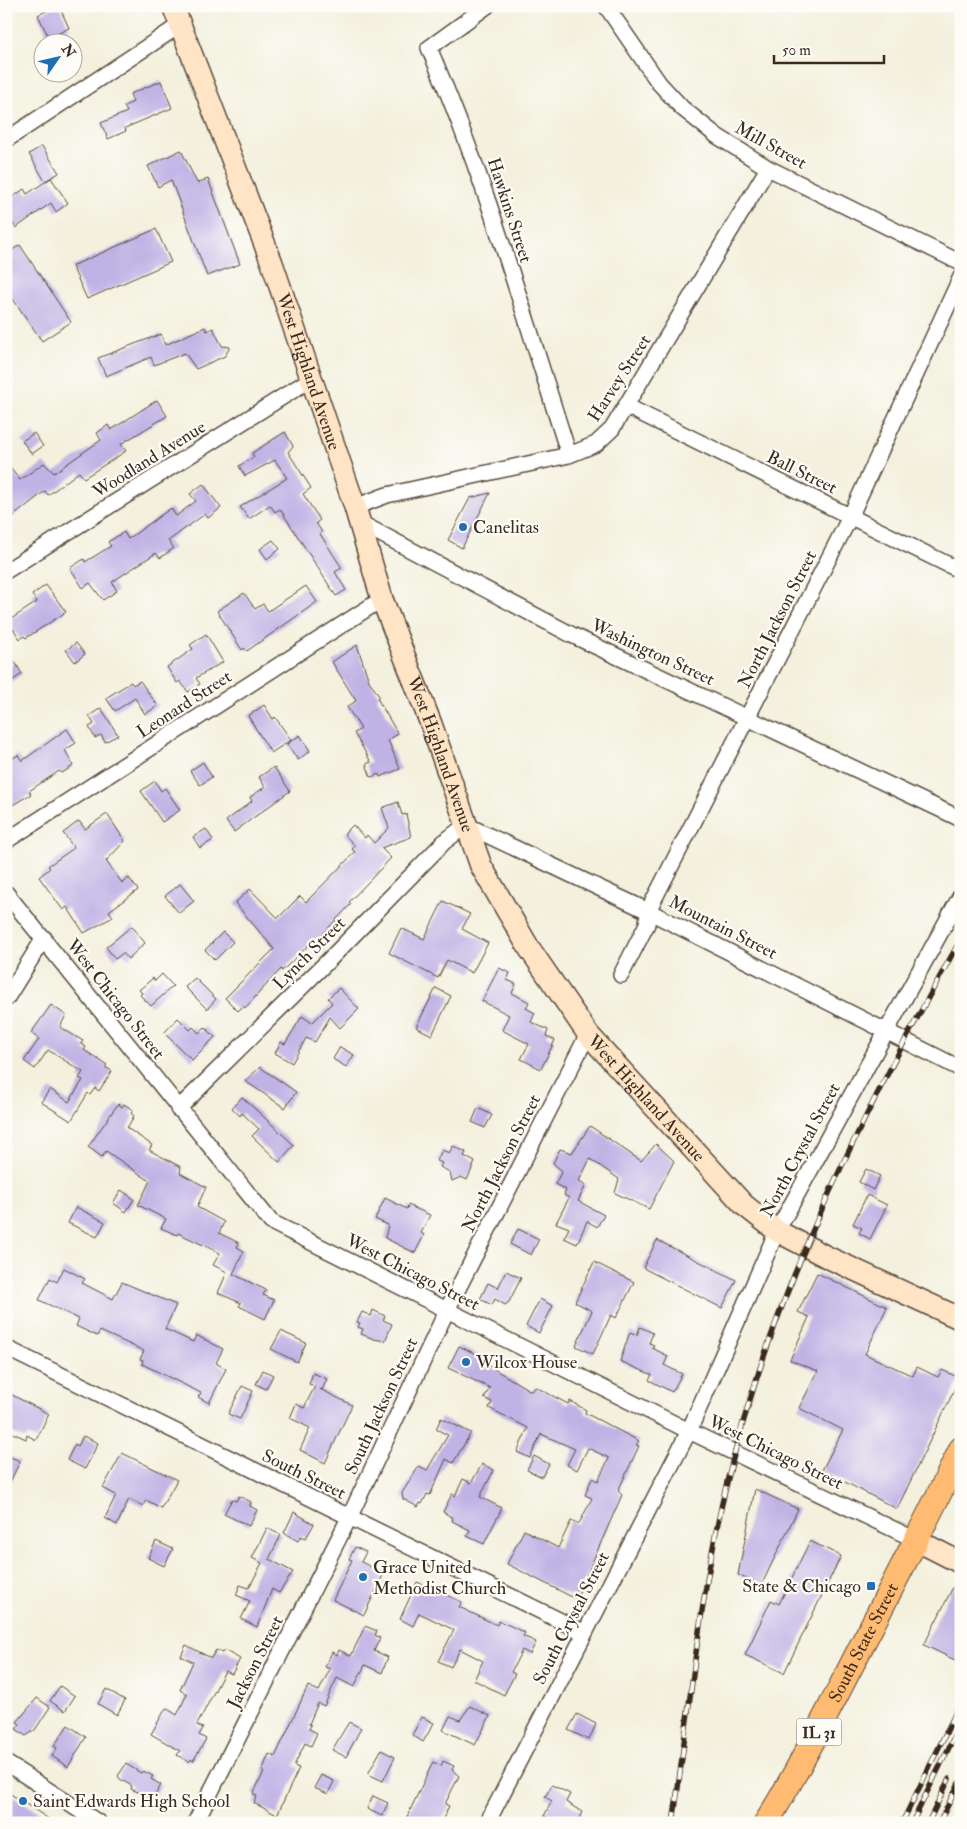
<svg xmlns="http://www.w3.org/2000/svg" width="967" height="1829" font-family="'IM FELL Double Pica',serif">
<style>
.building{fill:#bfb3e5}
.lines{fill:none;stroke-linecap:round;stroke-linejoin:round}
.street-casing{stroke:#57483b;stroke-width:18}
.secondary-casing{stroke:#57483b;stroke-width:24}
.primary-casing{stroke:#57483b;stroke-width:26}
.street{stroke:#fff;stroke-width:15}
.secondary{stroke:#ffe4c6;stroke-width:21}
.primary{stroke:#ffbb71;stroke-width:24}
.rail-casing{stroke:#3b2a1e;stroke-width:5.5}
.rail{stroke:#fdfcf7;stroke-width:4;stroke-dasharray:11;stroke-linecap:butt}
.poi-dot{fill:#1f6fb2;stroke:#fdfcf7;stroke-width:2}
.labels{text-anchor:middle;stroke-width:4.5;stroke-linejoin:round;paint-order:stroke}
.shield{fill:#fdfcf7;stroke:#75695f;stroke-width:1}
.shield-label{font-size:16px;font-weight:bold;fill:#3b2a1e}
.street-label{font-size:18px;fill:#3b2a1e;stroke:#fdfcf7}
.poi-label{font-size:18px;fill:#3b2a1e;stroke:#fdfcf7;text-anchor:start}
</style>
<rect width="100%" height="100%" fill="#fdfcf7"/>
<filter id="ink" filterUnits="userSpaceOnUse"><feTurbulence type="fractalNoise" baseFrequency=".02" numOctaves="2"/><feDisplacementMap in="SourceGraphic" scale="10" xChannelSelector="R" yChannelSelector="G"/><feConvolveMatrix kernelMatrix="1 2 1 2 8 2 1 2 1" color-interpolation-filters="sRGB"/></filter>
<filter id="wash" filterUnits="userSpaceOnUse"><feTurbulence type="fractalNoise" baseFrequency=".0096" numOctaves="4" result="noise"/><feDisplacementMap in="SourceGraphic" scale="20" xChannelSelector="R" yChannelSelector="G"/><feGaussianBlur stdDeviation="1.12" result="paint"/><feColorMatrix in="noise" values="0 0 0 0 0 0 0 0 0 0 0 0 0 0 0 0 0 1.4 0 .05"/><feComposite in="paint" operator="in"/></filter>
<g filter="url(#wash)">
<rect width="100%" height="100%" fill="#f3f0dd"/>
<g id="blocks">
<path class="building" d="M56 6H59L69 28 49 38 38 15Z
M161 81 172 108 125 128 126 131 108 139 101 123 127 112 124 106 133 102 130 94Z
M42 146 59 173 45 181 29 154Z
M181 150 197 183 208 179 240 264 207 276 171 180 158 187 148 166Z
M51 178 68 203 56 212 51 203 16 228 6 214V202L24 189 27 194Z
M156 229 171 262 87 299 72 266Z
M20 245 71 322 42 341 6 289V254Z
M205 327 207 331 213 328 222 346 230 347 225 356 196 369 185 353 154 365 151 357 106 376 98 358 161 334 165 345Z
M157 400 167 416 121 444 126 451 84 478 79 472 48 495 45 491 6 522V463L20 480 44 463 54 473 101 440 97 433 108 425 111 430Z
M285 432 293 446 288 452 311 488 303 494 320 520 316 523 322 532 320 534 342 568 335 572 346 590 336 596 280 509 275 512 270 505 249 519 240 507 287 478 275 460 245 476 239 466 254 457 252 453Z
M34 433 43 446 32 454 22 441Z
M203 484 221 508 208 518 205 514 168 541 174 548 160 558 156 553 112 582 117 591 103 600 90 583 83 588 70 568 84 559 85 562 111 546 108 542 124 532 128 539 171 508 176 516 196 501 190 494Z
M490 493 462 548 448 540 470 498Z
M273 540 280 549 267 559 260 549Z
M46 585 66 612 26 638 24 636 20 639 8 621 37 602 32 595Z
M306 586 317 602 247 651 244 648 242 650 217 611 244 593 255 609 263 604 268 611Z
M206 634 223 662 196 678 200 684 188 692 180 681 177 683 167 667 193 649 190 645Z
M76 643 85 654 75 662 66 650Z
M357 645 369 681 379 696 377 698 398 734 388 740 400 769 380 777 379 774 371 777 366 764 371 762 354 733 361 729 347 707 356 701 332 662Z
M15 662 22 674 6 685V668Z
M140 681 158 706 145 714 135 698 115 711 106 698 131 682 133 685Z
M264 705 273 719 275 717 291 740 271 753 248 716Z
M101 708 118 735 105 742 101 735 95 738 89 727 94 724 89 716Z
M67 729 76 743 65 750 73 766 62 773 59 771 29 791 31 794 6 809V762L18 755 22 761Z
M300 735 310 751 298 760 287 744Z
M203 762 212 777 200 785 190 771Z
M274 767 290 791 234 832 226 821 252 801 250 797 265 787 259 777Z
M155 781 161 791 165 788 180 810 162 822 141 791Z
M398 802 402 815 406 814 411 837 381 848 391 858 349 902 351 904 317 940 315 939 282 971 281 969 245 1008 243 1006 238 1011 225 998 274 949 235 903 250 889 278 918 300 896 306 902 355 852 352 849 355 846 344 834 353 825 365 838 367 835 374 843 389 828 382 808Z
M107 814 125 841 106 861 122 883 129 878 138 890 109 911 113 917 84 933 67 907 63 910 39 877 50 868 48 866 74 848 63 833 79 821 85 829Z
M206 829 213 840 200 848 193 837Z
M180 884 194 901 179 913 165 896Z
M443 901 470 914 462 929 488 943 472 973 447 960 438 978 389 953 401 928 424 939Z
M132 926 145 943 128 959 123 953 115 959 106 947Z
M223 932 233 942 215 960 205 950Z
M499 968 510 973 507 980 516 984 512 993 529 1002 526 1008 535 1013 531 1022 548 1030 546 1036 555 1040 541 1069 521 1059 529 1044 502 1030 509 1015 482 1001Z
M162 974 173 986 151 1006 140 995 142 993 139 990 153 978 155 981Z
M195 978 216 999 207 1009 185 987Z
M339 988 359 1009 340 1028 330 1017 315 1042 306 1038 292 1063 275 1053 281 1042 285 1044 302 1016 312 1023 332 1003 328 998Z
M436 988 451 996 432 1035 416 1027Z
M51 1005 66 1015 60 1027 83 1041 81 1044 86 1047 84 1050 107 1065 105 1067 112 1071 99 1091 95 1088 90 1095 88 1093 71 1121 41 1102 50 1089 69 1102 83 1080 79 1078 83 1072 48 1050 35 1069 24 1061 39 1039 31 1033Z
M178 1018 190 1030 193 1027 199 1033 205 1027 215 1037 192 1060 164 1033Z
M340 1047 354 1055 346 1067 333 1059Z
M260 1067 296 1092 285 1108 245 1081Z
M242 1097 294 1145 279 1162 252 1136 259 1129 242 1113 240 1116 232 1108Z
M118 1104 122 1107 124 1104 133 1110 131 1113 134 1116 127 1128 152 1145 149 1150 181 1167 180 1173 206 1187 197 1207 224 1222 219 1233 239 1243 237 1247 244 1251 233 1274 266 1290 263 1295 274 1300 265 1319 239 1306 241 1303 218 1293 227 1272 213 1265 220 1253 178 1233 177 1235 161 1228 166 1219 138 1205 150 1181 106 1151 102 1157 88 1147Z
M478 1108 492 1115 485 1128 472 1122Z
M590 1126 641 1161 656 1144 674 1161 649 1209 615 1193 619 1179 590 1159 579 1181 586 1185 578 1201 604 1215 597 1227 587 1221 577 1244 564 1238 569 1228 556 1223 569 1198 564 1195 566 1190 555 1184 562 1171 553 1163 560 1149 572 1153Z
M453 1146 466 1152 464 1156 475 1162 467 1180 461 1177 452 1181 450 1172 440 1167 442 1163 437 1161 442 1150 449 1153Z
M866 1169 880 1176 873 1190 859 1182Z
M121 1190 134 1199 126 1212 113 1203Z
M867 1195 887 1205 870 1239 859 1233 862 1228 853 1224Z
M385 1198 407 1209 408 1205 430 1215 421 1233 424 1235 415 1253 385 1238 388 1225 375 1219Z
M76 1207 105 1222 97 1237 68 1223Z
M518 1229 539 1239 531 1255 510 1244Z
M657 1240 736 1280 722 1308 643 1268Z
M594 1262 634 1282 616 1318 611 1315 593 1354 576 1346 592 1311 575 1302Z
M64 1268 85 1279 82 1283 113 1299 122 1282 176 1305 165 1329 193 1342 196 1335 223 1349 216 1363 226 1369 209 1403 198 1397 201 1393 142 1364 143 1360 140 1359 144 1351 100 1331 97 1336 76 1326 79 1319 39 1300 50 1278 57 1282Z
M506 1271 521 1278 509 1302 505 1305 495 1299 492 1305 480 1299 488 1283 498 1288Z
M817 1273 887 1307 865 1354 913 1376 917 1367 938 1377 942 1370 960 1378 897 1509 822 1470 843 1430 799 1408 818 1371 790 1360 809 1317 798 1312Z
M540 1299 553 1306 539 1333 526 1326Z
M373 1310 385 1316 383 1320 392 1324 385 1341 374 1339 361 1334 363 1329 358 1327 360 1323 357 1322 362 1312 371 1316Z
M640 1327 653 1333 649 1343 654 1345 652 1348 668 1356 664 1365 682 1374 672 1392 649 1380 652 1375 620 1361 630 1332 637 1335Z
M281 1331 306 1343 297 1362 271 1349Z
M459 1346 484 1358 482 1362 531 1391 536 1387 568 1404 570 1401 586 1410 585 1413 639 1441 636 1445 639 1446 618 1491 622 1495 576 1599 507 1564 524 1530 558 1548 571 1521 578 1524 581 1520 592 1498 585 1495 592 1478 598 1481 609 1458 588 1448 577 1470 567 1465 575 1449 541 1434 530 1458 517 1452 528 1428 489 1408 492 1402 484 1398 490 1388 448 1368Z
M263 1370 273 1375 266 1389 256 1384Z
M313 1373 327 1379 322 1390 320 1389 352 1405 325 1463 300 1450 310 1428 290 1418 296 1404 304 1408 315 1386 309 1384Z
M242 1386 253 1391 240 1419 228 1414Z
M6 1392 49 1414 36 1440 27 1435 26 1439 6 1430Z
M441 1418 471 1433 453 1463 446 1459 430 1495 427 1494 422 1504 420 1503 418 1507 403 1499 402 1493 419 1466 427 1470 448 1435 436 1429Z
M83 1436 98 1443 85 1469 67 1460 75 1444 78 1446Z
M122 1453 177 1480 161 1508 146 1500 143 1506 129 1499 117 1525 105 1518 116 1495 103 1488Z
M6 1455 20 1461 6 1491Z
M534 1456 549 1464 542 1477 527 1470Z
M482 1464 494 1470 480 1497 502 1508 484 1544 467 1536 470 1530 452 1521 453 1518 443 1512 452 1494 455 1496 463 1479 471 1483Z
M755 1489 798 1509 761 1586 738 1575Z
M239 1496 251 1502 250 1506 257 1510 249 1526 224 1514 232 1499 236 1501Z
M294 1512 314 1524 306 1538 301 1536 298 1541 284 1533Z
M267 1528 281 1535 269 1559 293 1572 279 1593 272 1589 257 1627 241 1619 250 1601 236 1595 240 1585 249 1588 262 1563 252 1558Z
M156 1541 173 1549 164 1566 148 1558Z
M810 1541 841 1556 784 1673 745 1655 771 1600 779 1604Z
M355 1547 366 1552 361 1562 384 1573 364 1615 333 1600 352 1560 349 1559Z
M417 1582 462 1602 459 1607 497 1625 499 1621 513 1627 525 1633 523 1636 536 1642 530 1654 522 1650 511 1672 515 1674 504 1695 474 1680 483 1661 460 1649 451 1667 438 1661 454 1630 419 1613 413 1626 400 1619Z
M953 1587 961 1592V1663L924 1645Z
M365 1626 377 1631 375 1635 380 1638 374 1651 388 1657 382 1673 365 1665 354 1687 337 1678 324 1706 318 1703 309 1724 311 1725 309 1729 317 1733 311 1746 305 1743 294 1766 299 1768 277 1815 254 1803 257 1796 253 1794 264 1772 262 1771 269 1754 275 1757 308 1686 319 1691 330 1669 325 1667 332 1652 337 1655 339 1650 351 1656Z
M186 1645 211 1658 216 1650 222 1653 224 1650 240 1659 232 1674 225 1671 197 1725 203 1728 199 1735 206 1739 193 1761 191 1759 189 1762 177 1755 180 1751 151 1734 166 1708 177 1715 187 1694 180 1690 193 1662 181 1656Z
M60 1686 75 1696 65 1711 50 1701Z
M106 1689 125 1700 117 1715 98 1704Z
M37 1698 50 1707 35 1730 26 1736 16 1729 20 1724 17 1722Z
M470 1706 490 1716 475 1745 443 1730 450 1716 460 1720Z
M577 1714 596 1724 589 1740 568 1730Z
M422 1717 434 1723 423 1742 412 1735Z
M349 1722 361 1728 346 1757 332 1750Z
M68 1725 86 1737 68 1767 52 1756 57 1748 54 1746Z
M381 1750 395 1757 383 1781 368 1774Z
M443 1761 454 1766 452 1770 459 1776 445 1804 449 1806 441 1823H404L433 1762 441 1766Z
M126 1764 141 1773 143 1771 153 1776 151 1779 161 1785 153 1799 131 1789 132 1786 120 1779 118 1776Z
M321 1775 334 1781 328 1794 314 1788Z
M552 1785 570 1794 566 1802 582 1812 577 1823H557L544 1816 552 1801 545 1797Z
M6 1791 55 1823H6Z
M373 1796 388 1803 382 1816 367 1809Z"/>
</g>
</g>
<g filter="url(#ink)">
<use href="#blocks" fill-opacity="0" stroke="#57483b" stroke-width="1"/>
<g class="lines">
<defs>
<path id="street" d="M487 6 429 48C486 179 525 318 569 455
M606 6 659 83 682 108 717 136 768 168 961 263
M6 140 180 25
M626 406 961 571
M355 507 387 495 569 455 596 444 612 429 768 168
M360 523 572 635 961 819
M6 571 311 379
M6 841 382 599
M6 893 271 1222 689 1431 918 1541
M621 975 647 924 648 911 850 517 961 277
M6 999 44 938
M178 1109 328 961 444 842 466 825 648 911 961 1069
M6 1348 585 1633
M6 1763 99 1823
M195 1823 349 1518 447 1310 588 1034
M487 1823 689 1431 777 1231 961 895"/>
<g id="secondary">
<path id="s1" d="M173 6 272 263 355 507 382 599 431 724 481 866 529 948 588 1034 744 1205 777 1231 827 1257 961 1319"/>
<path d="M918 1541 961 1563"/>
</g>
<g id="primary">
<path id="s2" d="M766 1823C803 1763 833 1701 865 1639 898 1575 930 1514 961 1449"/>
</g>
</defs>
<use href="#street" class="street-casing"/>
<use href="#secondary" class="secondary-casing"/>
<use href="#primary" class="primary-casing"/>
<use href="#street" class="street"/>
<use href="#secondary" class="secondary"/>
<use href="#primary" class="primary"/>
<defs>
<path id="rail" d="M673 1823C690 1708 700 1591 728 1478 777 1282 862 1114 961 939
M902 1823 961 1702
M912 1823 961 1723
M928 1823 949 1779
M939 1823 959 1783"/>
</defs>
<use href="#rail" class="rail-casing"/>
<use href="#rail" class="rail"/>
</g>
</g>
<g class="poi-dot">
<circle cx="463" cy="527" r="5"/>
<circle cx="466" cy="1362" r="5"/>
<circle cx="363" cy="1577" r="5"/>
<rect x="866" y="1581" width="10" height="10" rx="2.5"/>
<circle cx="23" cy="1801" r="5"/>
</g>
<g class="labels">
<rect class="shield" x="796.5" y="1718.5" width="45" height="27" rx="4"/>
<g class="shield-label">
<text x="819" y="1738">IL 31</text>
</g>
<g class="street-label">
<text transform="translate(771 145) rotate(29)" y="6">Mill Street</text>
<text transform="translate(510 210) rotate(72)" y="6">Hawkins Street</text>
<text dy="6" stroke="none"><textPath href="#s1" startOffset="390">West Highland Avenue</textPath></text>
<text transform="translate(619 378) rotate(-57)" y="6">Harvey Street</text>
<text transform="translate(149 459) rotate(-32)" y="6">Woodland Avenue</text>
<text transform="translate(802 472) rotate(26)" y="6">Ball Street</text>
<text transform="translate(777 619) rotate(-63)" y="6">North Jackson Street</text>
<text transform="translate(653 652) rotate(25)" y="6">Washington Street</text>
<text transform="translate(184 704) rotate(-33)" y="6">Leonard Street</text>
<text dy="6" stroke="none"><textPath href="#s1" startOffset="795">West Highland Avenue</textPath></text>
<text transform="translate(723 927) rotate(27)" y="6">Mountain Street</text>
<text transform="translate(309 953) rotate(-45)" y="6">Lynch Street</text>
<text transform="translate(116 999) rotate(52)" y="6">West Chicago Street</text>
<text dy="6" stroke="none"><textPath href="#s1" startOffset="1200">West Highland Avenue</textPath></text>
<text transform="translate(800 1150) rotate(-62)" y="6">North Crystal Street</text>
<text transform="translate(501 1163) rotate(-63)" y="6">North Jackson Street</text>
<text transform="translate(413 1272) rotate(27)" y="6">West Chicago Street</text>
<text transform="translate(381 1406) rotate(-65)" y="6">South Jackson Street</text>
<text transform="translate(776 1452) rotate(26)" y="6">West Chicago Street</text>
<text transform="translate(304 1474) rotate(26)" y="6">South Street</text>
<text transform="translate(571 1618) rotate(-63)" y="6">South Crystal Street</text>
<text dy="6" stroke="none"><textPath href="#s2" startOffset="205">South State Street</textPath></text>
<text transform="translate(255 1662) rotate(-63)" y="6">Jackson Street</text>
</g>
<g class="poi-label">
<text x="473" y="533">Canelitas</text>
<text x="476" y="1368">Wilcox House</text>
<text x="373" y="1573">Grace United<tspan x="373" dy="21">Methodist Church</tspan></text>
<text x="861" y="1592" text-anchor="end">State &amp; Chicago</text>
<text x="33" y="1807">Saint Edwards High School</text>
</g>
</g>
<rect width="967" height="1829" fill="none" stroke="#fdfcf7" stroke-width="25"/>
<g transform="translate(58 58) rotate(56)"><circle r="24" fill="#fdfcf7" stroke="#afa8a0"/>
<path d="M0-4L9 19L0 12L-9 19Z" fill="#1f6fb2"/>
<text y="-8" font-size="14" font-weight="bold" text-anchor="middle" fill="#3b2a1e">N</text>
</g>
<path d="M774 55v8h110v-8" fill="none" stroke="#3b2a1e" stroke-width="2.5"/>
<text x="782" y="55" font-size="15" fill="#3b2a1e" stroke="#fdfcf7" stroke-width="4" paint-order="stroke">50 m</text>
</svg>
